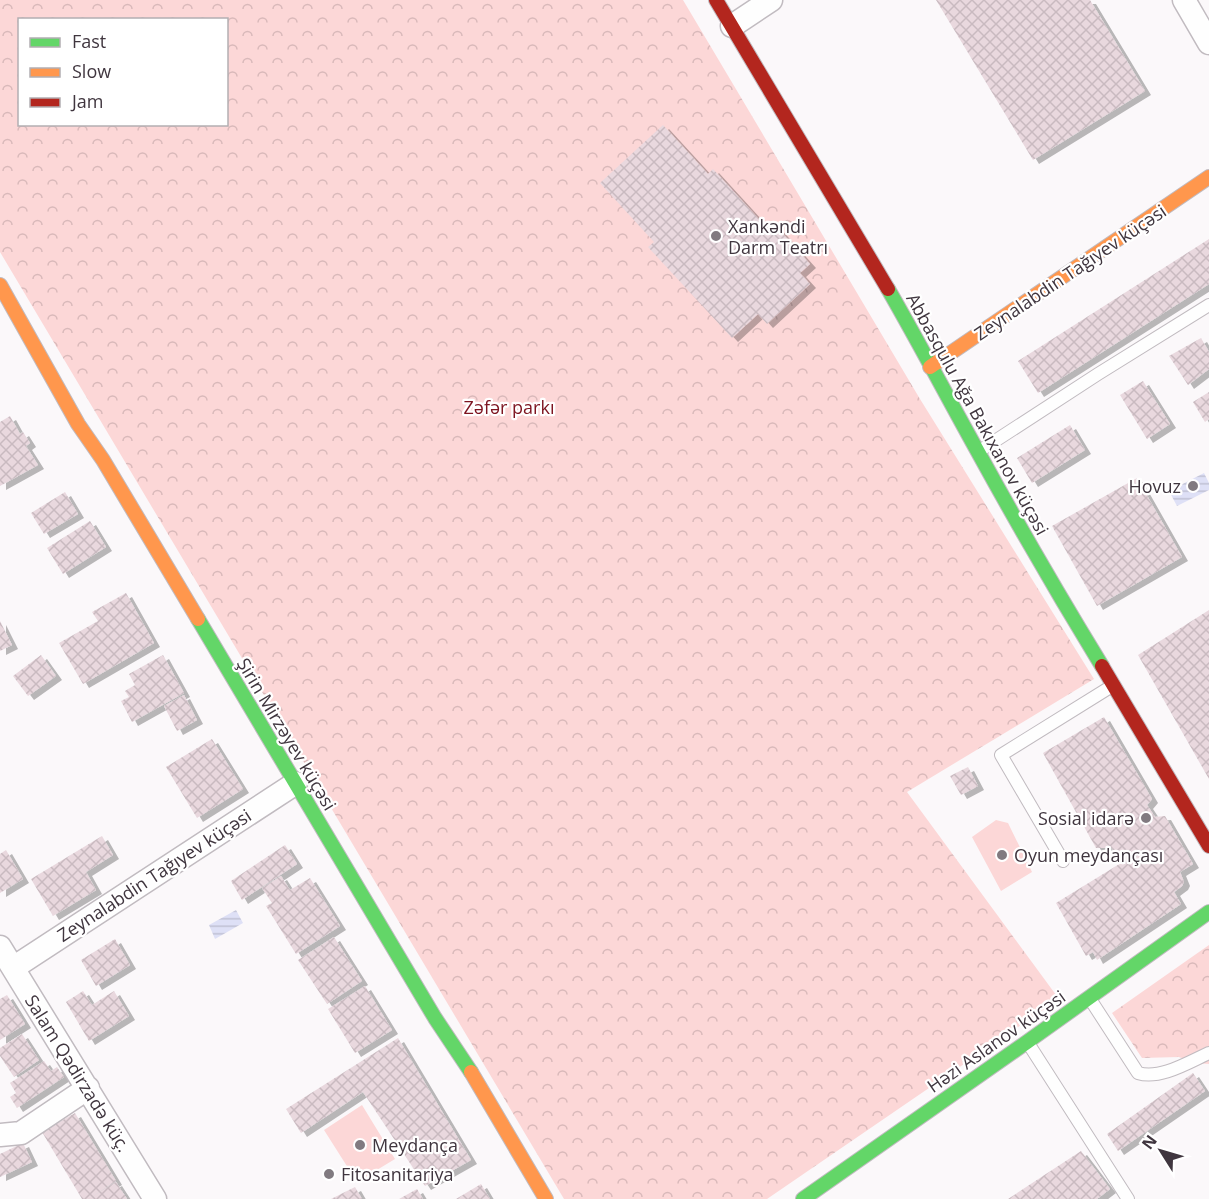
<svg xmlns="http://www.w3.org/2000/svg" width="1209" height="1199" viewBox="0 0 1209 1199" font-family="'Open Sans',sans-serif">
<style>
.park{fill:url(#park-crowns);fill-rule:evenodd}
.pitch{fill:#fcd7d7}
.water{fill:url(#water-rules)}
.building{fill:url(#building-cross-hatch);filter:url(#shadow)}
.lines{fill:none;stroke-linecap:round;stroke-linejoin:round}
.lane-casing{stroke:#c1bbc0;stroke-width:14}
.street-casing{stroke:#c1bbc0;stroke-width:25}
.fast-casing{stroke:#c1bbc0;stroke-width:16}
.slow-casing{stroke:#c1bbc0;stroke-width:16}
.jam-casing{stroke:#c1bbc0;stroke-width:16}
.lane{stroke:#fefefe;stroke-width:12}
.street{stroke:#fefefe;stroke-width:22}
.fast{stroke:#63d668;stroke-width:14}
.slow{stroke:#ff974d;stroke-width:14}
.jam{stroke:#b3261e;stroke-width:14}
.poi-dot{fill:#817a80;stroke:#fff;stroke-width:2}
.labels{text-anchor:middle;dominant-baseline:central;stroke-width:4.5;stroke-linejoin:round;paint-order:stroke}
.poi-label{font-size:18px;fill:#40363f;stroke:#fff;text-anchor:start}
.street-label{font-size:18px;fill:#40363f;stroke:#fff}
.park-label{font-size:18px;fill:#7d1420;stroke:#fff}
</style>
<defs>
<pattern id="park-crowns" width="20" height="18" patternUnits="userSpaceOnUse" patternTransform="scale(1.5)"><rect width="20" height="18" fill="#fcd7d7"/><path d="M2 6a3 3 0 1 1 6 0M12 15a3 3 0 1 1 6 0" fill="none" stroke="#d9b9ba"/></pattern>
<pattern id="water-rules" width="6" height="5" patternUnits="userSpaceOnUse" patternTransform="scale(1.5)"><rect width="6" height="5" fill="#dee0f6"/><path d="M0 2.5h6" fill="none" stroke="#c0c1d4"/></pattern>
<pattern id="building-cross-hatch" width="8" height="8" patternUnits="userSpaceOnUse" patternTransform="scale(1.5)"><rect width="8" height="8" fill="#e9d8de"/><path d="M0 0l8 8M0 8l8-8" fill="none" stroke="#c9bac0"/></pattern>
<filter id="shadow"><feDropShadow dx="6" dy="4" stdDeviation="0" flood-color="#0004"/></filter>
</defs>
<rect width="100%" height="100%" fill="#fbf8fa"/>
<!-- park -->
<path class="park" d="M 0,0 L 683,0 L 920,399 L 1094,679 L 907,792 L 1059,999 L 767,1199 L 564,1199 L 0,252 ZM 20,20 L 226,20 L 226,124 L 20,124 Z
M 1209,945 L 1209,1064 L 1196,1063 L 1179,1057 L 1142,1058 L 1112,1013 Z"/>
<!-- pitch -->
<path class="pitch" d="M 996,820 L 1008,823 L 1032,872 L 1001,891 L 972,837 Z
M 362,1105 L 395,1159 L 357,1182 L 324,1130 Z"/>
<!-- water -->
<path class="water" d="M 1204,473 L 1209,483 L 1209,490 L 1177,506 L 1169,491 Z
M 236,910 L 243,923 L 215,939 L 209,925 Z"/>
<!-- building -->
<path class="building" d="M 936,0 L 1090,0 L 1145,91 L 1033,160 Z
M 663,125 L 708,174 L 713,169 L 768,229 L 774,224 L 810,264 L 800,273 L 810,284 L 767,324 L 758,314 L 732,338 L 648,247 L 654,242 L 600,183 Z
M 1209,239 L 1209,284 L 1038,393 L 1018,361 Z
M 1201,338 L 1209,352 L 1209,369 L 1188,385 L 1169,356 Z
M 1143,381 L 1170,424 L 1147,439 L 1120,395 Z
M 1209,392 L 1209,419 L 1205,422 L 1193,402 Z
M 10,416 L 20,434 L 23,432 L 30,443 L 26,446 L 38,465 L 0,486 L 0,422 Z
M 1070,425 L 1085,450 L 1032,483 L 1017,458 Z
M 1137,478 L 1182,557 L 1097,606 L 1052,526 Z
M 65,492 L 78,514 L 44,534 L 31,513 Z
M 90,521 L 106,547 L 63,574 L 47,548 Z
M 126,593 L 154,643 L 83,684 L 59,643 L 98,621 L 92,612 Z
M 1209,610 L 1209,779 L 1138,655 Z
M 0,621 L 12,645 L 0,651 Z
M 41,655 L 56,676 L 28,696 L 13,676 Z
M 163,655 L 184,693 L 132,722 L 121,701 L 129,697 L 125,691 L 135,685 L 129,674 Z
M 184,695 L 197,720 L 177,731 L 164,706 Z
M 1104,717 L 1152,799 L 1147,805 L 1155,817 L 1165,816 L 1193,864 L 1180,872 L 1184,882 L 1182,886 L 1174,892 L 1181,904 L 1097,960 L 1093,952 L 1086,956 L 1056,903 L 1121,863 L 1112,848 L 1096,848 L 1043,753 Z
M 212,739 L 243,789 L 197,818 L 166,767 Z
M 968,767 L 978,786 L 961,795 L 950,776 Z
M 102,836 L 113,855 L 86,872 L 96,890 L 53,916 L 31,879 Z
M 285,845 L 297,864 L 242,900 L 231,881 Z
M 6,850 L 23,879 L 0,893 L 0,854 Z
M 281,876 L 290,890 L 310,878 L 340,926 L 296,954 L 266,906 L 272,903 L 262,888 Z
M 334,937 L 362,981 L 327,1004 L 298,960 Z
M 115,939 L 130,965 L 96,986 L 81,960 Z
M 365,986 L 392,1030 L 355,1053 L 328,1009 Z
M 83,991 L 92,1005 L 114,991 L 129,1016 L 89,1041 L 66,1002 Z
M 7,995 L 25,1024 L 0,1040 L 0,999 Z
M 22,1034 L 39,1060 L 14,1077 L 0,1056 L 0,1048 Z
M 398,1038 L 471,1160 L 425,1186 L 363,1092 L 301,1133 L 286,1109 Z
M 44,1061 L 51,1071 L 57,1067 L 64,1077 L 17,1108 L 10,1097 L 16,1093 L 10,1083 Z
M 1193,1073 L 1205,1091 L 1118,1151 L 1107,1134 Z
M 75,1113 L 116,1181 L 90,1198 L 116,1182 L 127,1199 L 82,1199 L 42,1132 Z
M 23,1143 L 32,1162 L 0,1177 L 0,1154 Z
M 1081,1151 L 1110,1189 L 1097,1199 L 1008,1199 Z
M 481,1184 L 490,1199 L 456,1199 Z
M 355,1187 L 362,1199 L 331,1199 Z
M 417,1189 L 423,1199 L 399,1199 Z"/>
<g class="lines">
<defs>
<path id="lane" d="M 978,452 L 1098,374 L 1209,305
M 1063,861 L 1001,755 L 1112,686
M 1090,999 L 1138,1073 C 1160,1080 1189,1062 1209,1053
M 1028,1043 L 1128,1199"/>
<path id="street" d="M 1184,0 L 1209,43
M 732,26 L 771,0
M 0,947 L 155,1199
M 13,968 L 296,783
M 0,1135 L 21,1133 L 88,1088"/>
<path id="fast" d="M 888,289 C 921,346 951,404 983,461 C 1021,530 1061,599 1102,666
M 198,619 L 435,1018 L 471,1072
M 803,1199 L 1027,1042 L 1209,912"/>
<path id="slow" d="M 0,285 L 78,424 L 103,460 L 198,619
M 930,367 L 1209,177
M 471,1072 L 546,1199"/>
<path id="jam" d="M 716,0 L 888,289
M 1102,666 L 1209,846"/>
</defs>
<!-- lane casing -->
<use href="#lane" class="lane-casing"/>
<!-- street casing -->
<use href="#street" class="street-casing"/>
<!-- fast casing -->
<use href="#fast" class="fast-casing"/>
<!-- slow casing -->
<use href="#slow" class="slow-casing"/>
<!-- jam casing -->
<use href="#jam" class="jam-casing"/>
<!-- lane -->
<use href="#lane" class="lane"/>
<!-- street -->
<use href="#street" class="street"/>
<!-- fast -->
<use href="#fast" class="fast"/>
<!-- slow -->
<use href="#slow" class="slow"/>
<!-- jam -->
<use href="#jam" class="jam"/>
</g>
<!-- markers -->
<g class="poi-dot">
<circle cx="716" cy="236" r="6"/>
<circle cx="1193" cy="486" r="6"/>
<circle cx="1146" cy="818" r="6"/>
<circle cx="1002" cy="855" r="6"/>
<circle cx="360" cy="1145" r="6"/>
<circle cx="329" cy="1174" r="6"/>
</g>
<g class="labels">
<!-- poi labels -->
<g class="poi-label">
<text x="728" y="226">Xankəndi<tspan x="728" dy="21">Darm Teatrı</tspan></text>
<text x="1181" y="486" text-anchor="end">Hovuz</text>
<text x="1134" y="818" text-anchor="end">Sosial idarə</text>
<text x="1014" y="855">Oyun meydançası</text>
<text x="372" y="1145">Meydança</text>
<text x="341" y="1174">Fitosanitariya</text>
</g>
<!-- street labels -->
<g class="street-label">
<text transform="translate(1070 272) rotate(-34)">Zeynalabdin Tağıyev küçəsi</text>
<text transform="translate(978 414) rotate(61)">Abbasqulu Ağa Bakıxanov küçəsi</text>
<text transform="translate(287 734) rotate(59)">Şirin Mirzəyev küçəsi</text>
<text transform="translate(154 875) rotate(-33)">Zeynalabdin Tağıyev küçəsi</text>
<text transform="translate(996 1041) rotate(-35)">Həzi Aslanov küçəsi</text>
<text transform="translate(78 1073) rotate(58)">Salam Qədirzadə küç.</text>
</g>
<!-- park labels -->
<g class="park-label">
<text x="509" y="407">Zəfər parkı</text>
</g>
</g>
<!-- legend -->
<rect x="18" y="18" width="210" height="108" fill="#ffffff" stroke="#b3afb2" stroke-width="1.5"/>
<rect x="30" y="38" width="30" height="9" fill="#63d668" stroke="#b3afb2" stroke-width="1.5"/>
<text x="72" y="48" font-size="18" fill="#40363f">Fast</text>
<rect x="30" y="68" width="30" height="9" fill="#ff974d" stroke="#b3afb2" stroke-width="1.5"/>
<text x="72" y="78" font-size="18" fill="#40363f">Slow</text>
<rect x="30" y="98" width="30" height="9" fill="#b3261e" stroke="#b3afb2" stroke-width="1.5"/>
<text x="72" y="108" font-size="18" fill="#40363f">Jam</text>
<!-- north arrow -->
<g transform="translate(1161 1151) rotate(307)" stroke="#ffffff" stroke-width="4.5" paint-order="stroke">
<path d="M0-4.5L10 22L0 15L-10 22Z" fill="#40363f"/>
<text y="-9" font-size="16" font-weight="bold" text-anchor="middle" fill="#40363f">N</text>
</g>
</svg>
